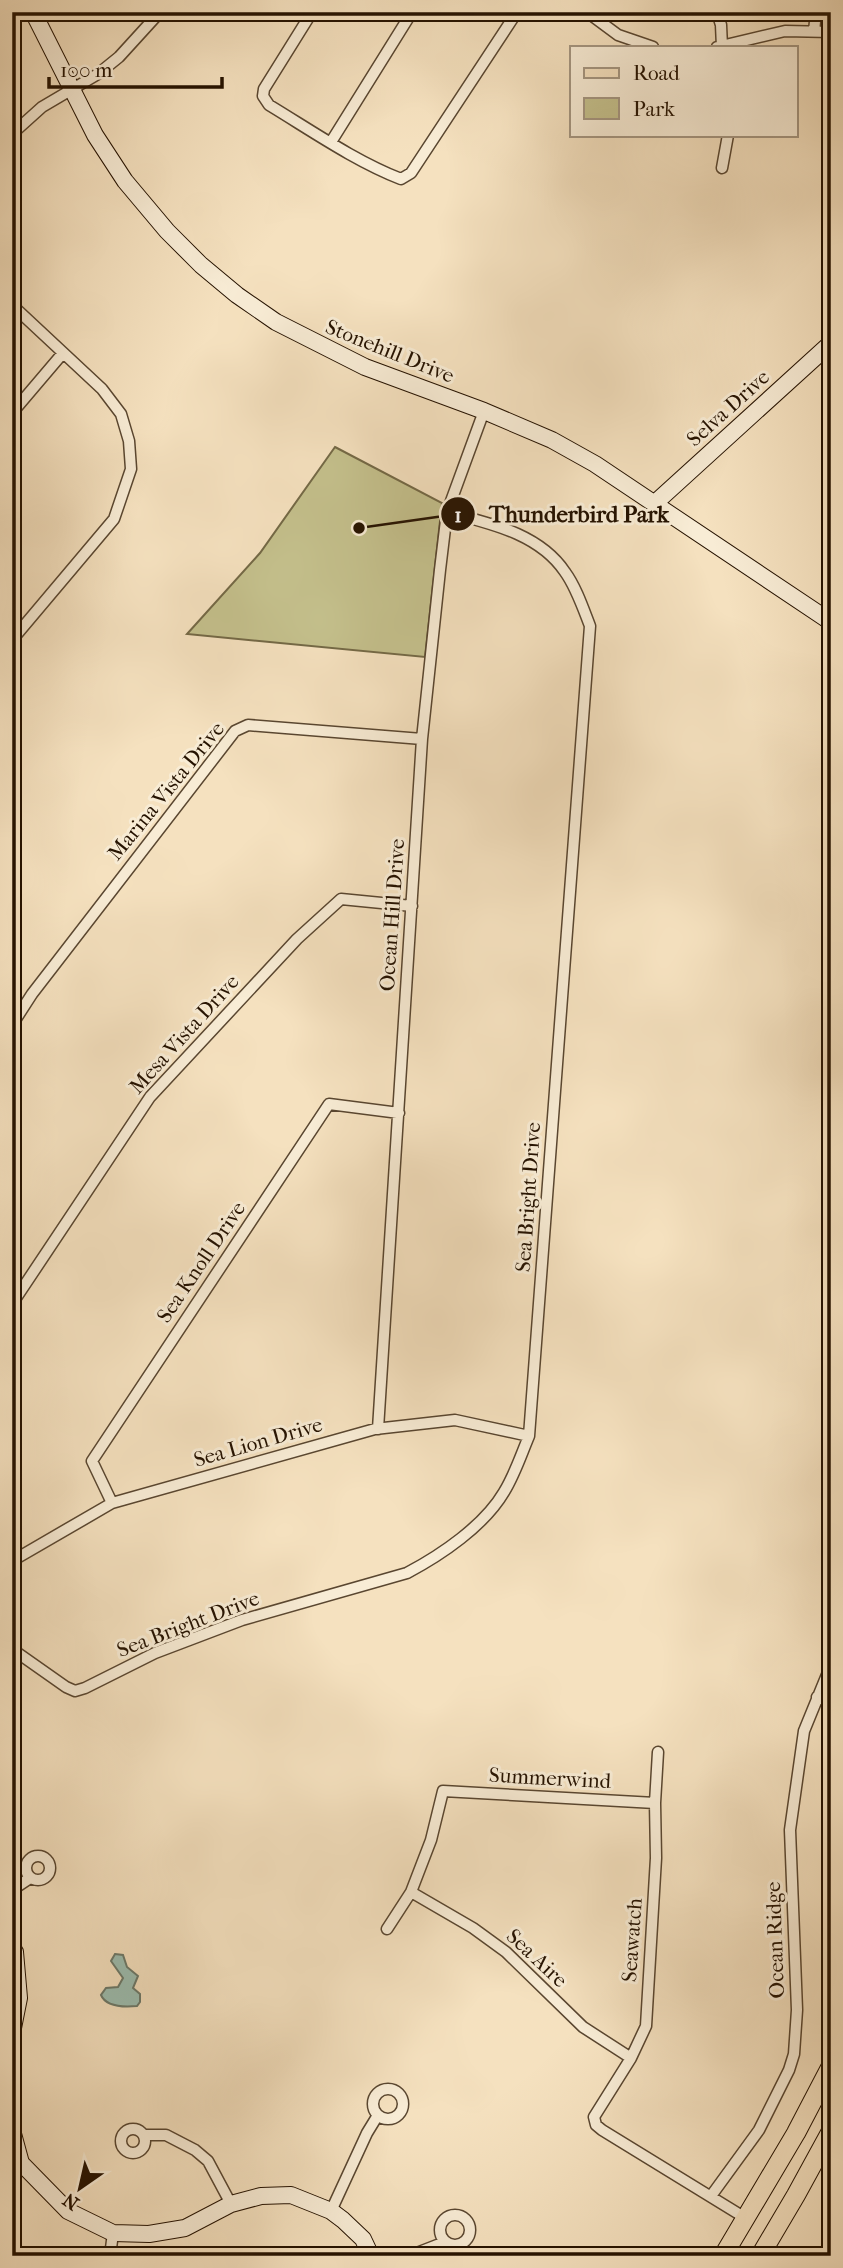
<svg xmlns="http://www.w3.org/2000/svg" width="843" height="2268" viewBox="0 0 843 2268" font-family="'IM FELL French Canon',serif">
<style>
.green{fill:#c4c08c;stroke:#746946;stroke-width:2}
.water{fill:#9cbeb1;stroke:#6c796a;stroke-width:2}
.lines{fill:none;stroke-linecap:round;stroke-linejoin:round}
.street-casing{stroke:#594630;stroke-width:13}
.secondary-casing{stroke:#251200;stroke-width:18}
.primary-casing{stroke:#251200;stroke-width:20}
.street{stroke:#f8ecd5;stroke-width:10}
.secondary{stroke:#f8ecd5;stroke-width:16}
.primary{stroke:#f5e1bf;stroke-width:18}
.labels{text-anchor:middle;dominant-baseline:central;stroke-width:6;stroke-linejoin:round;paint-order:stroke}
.street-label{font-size:21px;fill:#251200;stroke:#f8ecd5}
.leader{fill:none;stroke:#251200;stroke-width:2.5}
.callout-dot{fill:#251200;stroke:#f8ecd5;stroke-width:2.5}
.mark-label{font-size:21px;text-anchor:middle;font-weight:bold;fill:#fff}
.callout-label{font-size:23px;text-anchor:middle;font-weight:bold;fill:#251200;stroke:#f8ecd5;stroke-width:6;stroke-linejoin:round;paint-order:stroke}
</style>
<rect width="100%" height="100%" fill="#f5e1bf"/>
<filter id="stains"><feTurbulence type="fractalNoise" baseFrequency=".00286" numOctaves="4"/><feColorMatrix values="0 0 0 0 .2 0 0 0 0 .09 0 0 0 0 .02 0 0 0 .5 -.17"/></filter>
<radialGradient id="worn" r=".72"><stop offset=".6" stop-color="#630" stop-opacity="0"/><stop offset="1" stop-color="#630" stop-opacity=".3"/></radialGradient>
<!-- green -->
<path class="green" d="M 335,447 L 442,503 L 425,657 L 187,634 L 260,553 Z"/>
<!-- water -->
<path class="water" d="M 115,1954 L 123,1955 L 127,1967 L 138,1976 L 133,1988 L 140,1994 L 140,2002 L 137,2006 C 126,2007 106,2007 101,1995 L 106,1988 L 118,1987 L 123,1978 L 111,1961 Z"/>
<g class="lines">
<defs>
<path id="street" d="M 312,12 L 264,89 L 263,96 L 269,105 C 312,131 355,161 401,179 L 411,173 L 517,12
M 587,12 L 618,35 L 653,47
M 717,12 L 721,25 L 722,47
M 814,31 L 816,12
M 717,47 L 785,31 L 831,32
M 12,134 L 42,107 L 98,74 L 119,57 L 160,12
M 331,142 L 412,12
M 722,168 L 728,135
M 12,305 L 102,389 L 121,414 L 129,441 L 131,469 L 114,519 L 12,640
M 12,413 L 63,353
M 12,1025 L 32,994 L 235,731 L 248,725 L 422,739
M 12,1304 L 150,1097 L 297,939 L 341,899 L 412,906
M 378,1429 L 422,739 L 440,570 L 447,512 L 484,411
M 112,1503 L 92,1461 L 329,1104 L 399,1113
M 12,1561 L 112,1503 L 375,1429 L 455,1420 L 529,1436
M 12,1649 L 66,1687 L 75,1691 L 85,1688 L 155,1653 L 242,1620 L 407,1573 C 441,1555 484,1526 504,1492 C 515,1474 521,1455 529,1436 L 590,626 C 583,608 576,587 565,572 C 539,533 488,523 447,512
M 817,1697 L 831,1703
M 658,1752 L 655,1803 L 656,1858 L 646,2026 L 631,2058 L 594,2117 L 596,2125 L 602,2130 L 747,2219
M26 1868a12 12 0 1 1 24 0a12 12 0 1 1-24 0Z
M 12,1890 L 30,1878
M 411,1892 L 473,1928 L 506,1952 L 583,2027 L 631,2058
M 387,1929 L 411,1892 L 431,1840 L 443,1791 L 655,1803
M373 2104a15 15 0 1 1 30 0a15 15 0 1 1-30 0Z
M121 2141a12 12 0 1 1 24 0a12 12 0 1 1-24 0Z
M 144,2135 L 166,2135 L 195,2150 L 208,2161 L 231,2204
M 711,2196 L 759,2130 L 789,2070 L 794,2054 L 797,2010 L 790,1830 L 804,1731 L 831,1665
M 331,2211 L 367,2133 L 378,2115
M440 2230a15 15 0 1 1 30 0a15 15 0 1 1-30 0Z
M 110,2256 L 113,2233
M 409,2256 L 445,2242"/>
<path id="secondary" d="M 33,12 L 95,135 L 125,181 L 167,231 L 201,265 L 237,295 L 276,322 L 365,367 L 484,411 L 552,440 L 595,464 L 831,622
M 654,504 L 831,343
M 12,1948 L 15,1952 L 19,1998 L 12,2033
M 12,2130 L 21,2163 L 68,2211 L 113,2233 L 149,2234 L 185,2228 L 231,2204 L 261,2196 L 291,2195 L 331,2211 L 343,2220 L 363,2239 L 371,2256"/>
<path id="primary" d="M 723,2256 L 796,2133 L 831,2066
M 760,2256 L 796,2195 L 831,2131"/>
</defs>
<!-- street casing -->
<use href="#street" class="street-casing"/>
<!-- secondary casing -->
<use href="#secondary" class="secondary-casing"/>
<!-- primary casing -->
<use href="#primary" class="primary-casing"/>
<!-- street -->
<use href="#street" class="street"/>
<!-- secondary -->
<use href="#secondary" class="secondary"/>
<!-- primary -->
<use href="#primary" class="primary"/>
</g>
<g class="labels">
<!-- street labels -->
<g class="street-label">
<text transform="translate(390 351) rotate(22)">Stonehill Drive</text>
<text transform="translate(728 408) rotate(-42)">Selva Drive</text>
<text transform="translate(166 791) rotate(-51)">Marina Vista Drive</text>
<text transform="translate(392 915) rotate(-86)">Ocean Hill Drive</text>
<text transform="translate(184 1034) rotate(-48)">Mesa Vista Drive</text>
<text transform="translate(528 1197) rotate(-86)">Sea Bright Drive</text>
<text transform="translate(201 1262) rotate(-56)">Sea Knoll Drive</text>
<text transform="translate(258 1442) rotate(-16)">Sea Lion Drive</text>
<text transform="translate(188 1624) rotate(-21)">Sea Bright Drive</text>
<text transform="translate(550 1778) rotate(3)">Summerwind</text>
<text transform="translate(632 1940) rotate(-86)">Seawatch</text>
<text transform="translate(775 1940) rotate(-92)">Ocean Ridge</text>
<text transform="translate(537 1958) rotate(43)">Sea Aire</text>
</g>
</g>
<!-- callouts -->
<path class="leader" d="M359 528L458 514"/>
<g class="callout-dot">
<circle cx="359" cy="528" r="7"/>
<circle cx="458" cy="514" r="18"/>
</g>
<g class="mark-label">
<text x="458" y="522">1</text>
</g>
<g class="callout-label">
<text x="579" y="522">Thunderbird Park</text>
</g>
<!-- margin -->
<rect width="843" height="2268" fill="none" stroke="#f5e1bf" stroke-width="42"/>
<rect x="14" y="14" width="815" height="2240" fill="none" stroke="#251200" stroke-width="3.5"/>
<rect x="21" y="21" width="801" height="2226" fill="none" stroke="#251200" stroke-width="2"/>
<!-- legend -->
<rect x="570" y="46" width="228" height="91" fill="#f8ecd5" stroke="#a49580" stroke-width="2"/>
<rect x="584" y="68" width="35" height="10" fill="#f5e1bf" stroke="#a49580" stroke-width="2"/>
<text x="633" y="80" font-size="21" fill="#251200">Road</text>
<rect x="584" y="98" width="35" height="21" fill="#c4c08c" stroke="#a49580" stroke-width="2"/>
<text x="633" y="116" font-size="21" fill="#251200">Park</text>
<!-- north arrow -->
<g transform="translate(80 2188) rotate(214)" stroke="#f8ecd5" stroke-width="5" paint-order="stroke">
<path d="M0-5L12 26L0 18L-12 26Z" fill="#251200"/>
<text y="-10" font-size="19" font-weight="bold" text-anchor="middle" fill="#251200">N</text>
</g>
<!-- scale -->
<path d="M49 77v10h173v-10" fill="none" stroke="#251200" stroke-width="3.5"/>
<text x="60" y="77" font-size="21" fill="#251200" stroke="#f8ecd5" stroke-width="5" paint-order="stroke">100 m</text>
<rect width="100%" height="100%" filter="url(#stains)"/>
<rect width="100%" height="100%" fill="url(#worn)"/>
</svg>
